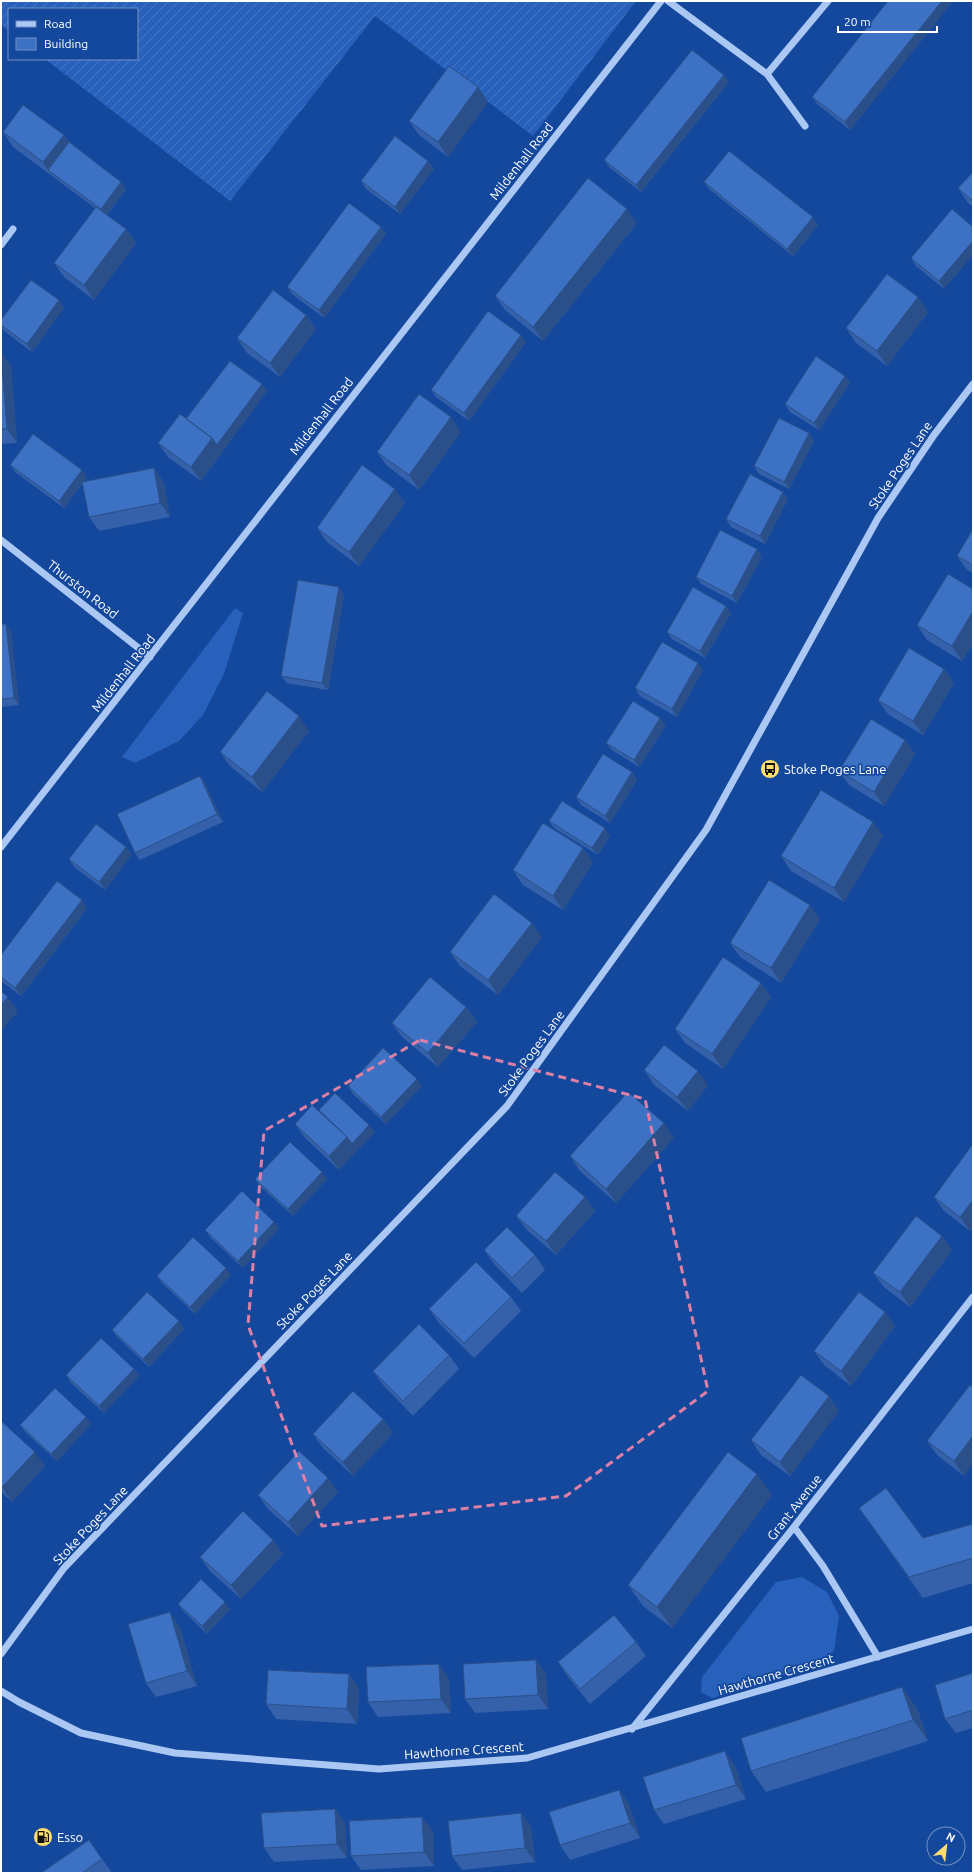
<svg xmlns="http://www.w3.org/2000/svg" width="974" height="1874" viewBox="0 0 974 1874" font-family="Ubuntu,sans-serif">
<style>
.grass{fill:#2761bb}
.garden{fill:url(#garden-furrows)}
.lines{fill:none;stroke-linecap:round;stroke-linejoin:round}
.minor{stroke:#abc8f4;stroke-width:7}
.wall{fill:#3461a9}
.shaded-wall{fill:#2b4f89}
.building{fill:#3d71c4;stroke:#2b4f89}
.marked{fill:none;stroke:#dd80a5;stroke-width:3;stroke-dasharray:8 5;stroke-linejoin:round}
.labels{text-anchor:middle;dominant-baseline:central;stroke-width:3.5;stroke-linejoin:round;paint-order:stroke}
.street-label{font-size:13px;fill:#fff;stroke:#14489d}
.poi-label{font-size:13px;fill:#fff;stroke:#14489d;text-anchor:start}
</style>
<defs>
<pattern id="garden-furrows" width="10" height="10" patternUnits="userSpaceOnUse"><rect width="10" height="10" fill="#2761bb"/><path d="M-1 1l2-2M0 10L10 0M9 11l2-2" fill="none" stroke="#4779c5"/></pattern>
</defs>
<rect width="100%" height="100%" fill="#14489d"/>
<!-- grass -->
<path class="grass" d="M 235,608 L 243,613 L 224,674 L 203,715 L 179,741 L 135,763 L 122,757 Z
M 802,1577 L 827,1592 L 839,1616 L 834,1651 L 811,1666 L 712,1698 L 701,1692 L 702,1677 L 776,1582 Z"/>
<!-- garden -->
<path class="garden" d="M 1,1 L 636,1 L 533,136 L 375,16 L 230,201 L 45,59 L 137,59 L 137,9 L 9,9 L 9,31 L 1,25 Z"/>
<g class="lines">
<!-- minor -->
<path class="minor" d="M 668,1 L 767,74
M 805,126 L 767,74 L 828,1
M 1,245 L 13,229
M 1,540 L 150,657
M 1,847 L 661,1
M 794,1527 L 823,1566 L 878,1657
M 1,1654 L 64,1568 L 507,1106 L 706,830 L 878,518 L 934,435 L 973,384
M 1,1691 L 19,1702 L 81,1733 L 175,1753 L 379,1769 L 527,1758 L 973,1629
M 632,1729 L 794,1527 L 973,1297"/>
</g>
<!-- wall -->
<path class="wall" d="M 888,1 L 953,1 L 850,130 L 817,104 L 812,97 Z
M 729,82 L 641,192 L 609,167 L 604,160 Z
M 488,102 L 448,157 L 419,135 L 409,121 Z
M 3,132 L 64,135 L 69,142 L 126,189 L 107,215 L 126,229 L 136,243 L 94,300 L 64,277 L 54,263 L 95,208 L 13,147 Z
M 428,161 L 434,169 L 400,214 L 366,189 L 361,181 Z
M 973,172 L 973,207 L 968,203 L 958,188 Z
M 704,182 L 818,225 L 793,256 L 709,189 Z
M 952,209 L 944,289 L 916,266 L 911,258 Z
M 637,223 L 543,341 L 505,310 L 495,296 Z
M 381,227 L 386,234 L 324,318 L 292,294 L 287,287 Z
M 59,300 L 64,308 L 32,352 L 4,331 L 1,327 L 1,320 Z
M 928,312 L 887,366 L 856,343 L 846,328 Z
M 306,315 L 316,329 L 280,377 L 247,353 L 237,338 Z
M 526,342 L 469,421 L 436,397 L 431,390 Z
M 1,352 L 11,366 L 17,443 L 1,444 Z
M 845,376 L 850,383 L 819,430 L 790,412 L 785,404 Z
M 267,391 L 201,481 L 168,457 L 158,443 L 186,419 Z
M 461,432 L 419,490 L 387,466 L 377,452 Z
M 809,433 L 814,441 L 789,489 L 759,474 L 754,466 Z
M 10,465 L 87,477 L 83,482 L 154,468 L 164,483 L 170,517 L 99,531 L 89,517 L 83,483 L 64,508 L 15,472 Z
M 788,499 L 765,544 L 731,527 L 726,519 Z
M 405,503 L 359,566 L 327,542 L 317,528 Z
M 973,529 L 973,573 L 967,570 L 957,556 Z
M 757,549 L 762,557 L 737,603 L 701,584 L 696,577 Z
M 973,589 L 973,643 L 962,661 L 927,640 L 917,625 Z
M 344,595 L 328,690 L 287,683 L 281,676 Z
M 726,606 L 731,613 L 705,658 L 672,639 L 667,632 Z
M 1,624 L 11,631 L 19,705 L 1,707 Z
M 944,669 L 954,683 L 923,735 L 888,714 L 878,700 Z
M 703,670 L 677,717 L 640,696 L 635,688 Z
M 666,725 L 639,767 L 612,750 L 606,743 Z
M 309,731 L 262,792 L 230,766 L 220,752 Z
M 905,740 L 915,754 L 884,806 L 849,785 L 839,771 Z
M 632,772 L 637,780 L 610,823 L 581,805 L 576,797 Z
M 200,776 L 205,783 L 223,822 L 140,860 L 135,853 Z
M 549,821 L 610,836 L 598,855 L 554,828 Z
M 883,836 L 844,902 L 791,871 L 781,856 Z
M 583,848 L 593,862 L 563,910 L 523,885 L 513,870 Z
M 132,854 L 105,890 L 74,867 L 69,859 Z
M 87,908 L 21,996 L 1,981 L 1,955 Z
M 820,919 L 781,983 L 740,957 L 730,943 Z
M 542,937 L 498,995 L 460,966 L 450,952 Z
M 761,983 L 771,997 L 723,1069 L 685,1043 L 675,1029 Z
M 466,1007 L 477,1022 L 438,1067 L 402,1037 L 392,1023 Z
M 644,1070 L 708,1085 L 688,1111 L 654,1085 Z
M 348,1086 L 422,1086 L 386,1124 L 353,1094 Z
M 295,1124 L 375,1132 L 339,1170 L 305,1138 Z
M 674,1138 L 616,1203 L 580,1171 L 570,1156 Z
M 973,1144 L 973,1228 L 970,1231 L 944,1211 L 934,1197 Z
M 322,1172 L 327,1179 L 293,1216 L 260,1186 L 255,1179 Z
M 585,1197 L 595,1211 L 556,1255 L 527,1230 L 516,1216 Z
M 274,1222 L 279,1229 L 243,1268 L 211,1238 L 205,1230 Z
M 484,1250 L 535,1255 L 545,1270 L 522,1293 L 494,1264 Z
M 952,1250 L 910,1307 L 884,1287 L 873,1273 Z
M 231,1275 L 195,1314 L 162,1283 L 157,1276 Z
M 511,1297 L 521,1311 L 474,1358 L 439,1323 L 429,1309 Z
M 885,1312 L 895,1326 L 851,1386 L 824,1365 L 814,1351 Z
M 184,1329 L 149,1367 L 117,1337 L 112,1330 Z
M 449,1355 L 459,1369 L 413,1416 L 383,1385 L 373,1371 Z
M 134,1369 L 139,1376 L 104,1413 L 71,1383 L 66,1375 Z
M 970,1385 L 964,1476 L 937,1455 L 927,1441 Z
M 829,1396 L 839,1411 L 790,1476 L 761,1455 L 751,1440 Z
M 383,1419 L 393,1433 L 353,1476 L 323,1448 L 313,1434 Z
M 1,1421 L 45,1466 L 12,1502 L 1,1492 Z
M 91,1424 L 57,1461 L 25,1432 L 20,1425 Z
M 328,1478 L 338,1492 L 298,1536 L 268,1509 L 258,1495 Z
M 772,1495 L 672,1628 L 643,1606 L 628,1585 Z
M 973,1524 L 973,1583 L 923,1598 L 873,1528 L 923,1538 Z
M 273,1540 L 283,1554 L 241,1599 L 210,1571 L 200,1557 Z
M 178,1604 L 230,1609 L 207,1634 L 183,1611 Z
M 180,1627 L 197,1686 L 156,1697 L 146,1683 Z
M 636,1642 L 646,1656 L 590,1704 L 568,1677 L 558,1662 Z
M 973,1673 L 973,1728 L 956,1733 L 945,1719 Z
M 546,1674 L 548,1709 L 475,1713 L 465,1699 Z
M 449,1678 L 451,1713 L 378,1717 L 368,1702 Z
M 359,1688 L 357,1724 L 276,1719 L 266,1704 Z
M 917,1708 L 928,1741 L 766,1792 L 751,1771 Z
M 735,1766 L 746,1799 L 664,1824 L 654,1810 Z
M 619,1790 L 629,1804 L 640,1838 L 570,1860 L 560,1845 Z
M 335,1809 L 345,1823 L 347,1858 L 274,1862 L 264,1848 Z
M 521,1813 L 531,1827 L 535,1862 L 462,1870 L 452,1856 Z
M 433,1831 L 434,1866 L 361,1870 L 351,1856 Z
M 89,1840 L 112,1873 L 41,1873 Z"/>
<!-- shaded-wall -->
<path class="shaded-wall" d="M 942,1 L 953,1 L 850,130 L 845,122 Z
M 724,75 L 729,82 L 641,192 L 636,185 Z
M 478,87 L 488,102 L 448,157 L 438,142 Z
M 64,135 L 74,150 L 48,170 L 43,162 Z
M 428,161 L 434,169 L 400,214 L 395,207 Z
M 121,182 L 126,189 L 106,216 L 101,209 Z
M 627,209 L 637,223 L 543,341 L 533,327 Z
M 813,217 L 818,225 L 793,256 L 787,249 Z
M 381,227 L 386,234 L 324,318 L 319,310 Z
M 126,229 L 136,243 L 94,300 L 84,285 Z
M 973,241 L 973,255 L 944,289 L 939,281 Z
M 918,297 L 928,312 L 887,366 L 877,351 Z
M 59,300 L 64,308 L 32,352 L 27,344 Z
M 306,315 L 316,329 L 280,377 L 270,363 Z
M 521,335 L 526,342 L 469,421 L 464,413 Z
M 1,352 L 11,366 L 17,443 L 7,429 Z
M 845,376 L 850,383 L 819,430 L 814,423 Z
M 262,384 L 267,391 L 201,481 L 191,467 L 212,438 Z
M 451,417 L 461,432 L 419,490 L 409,475 Z
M 809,433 L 814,441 L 789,489 L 784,482 Z
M 154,468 L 164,483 L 170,517 L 160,503 Z
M 82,470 L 87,477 L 64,508 L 59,501 Z
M 395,489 L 405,503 L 359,566 L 349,552 Z
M 783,492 L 788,499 L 765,544 L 760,536 Z
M 757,549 L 762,557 L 737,603 L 732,596 Z
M 339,587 L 344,595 L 328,690 L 322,683 Z
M 726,606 L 731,613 L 705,658 L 700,651 Z
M 973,611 L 973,643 L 962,661 L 952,646 Z
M 6,624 L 11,631 L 19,705 L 14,698 Z
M 698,663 L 703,670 L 677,717 L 672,709 Z
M 944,669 L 954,683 L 923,735 L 913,721 Z
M 299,716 L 309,731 L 262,792 L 252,777 Z
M 660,718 L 666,725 L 639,767 L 634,760 Z
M 905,740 L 915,754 L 884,806 L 874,792 Z
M 632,772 L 637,780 L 610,823 L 605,816 Z
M 200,776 L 205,783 L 223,822 L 217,814 Z
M 873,822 L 883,836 L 844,902 L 834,888 Z
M 605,828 L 610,836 L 598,855 L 592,848 Z
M 126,847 L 132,854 L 105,890 L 99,882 Z
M 583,848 L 593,862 L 563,910 L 553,896 Z
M 82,900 L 87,908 L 21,996 L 15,988 Z
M 810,905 L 820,919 L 781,983 L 771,968 Z
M 532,923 L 542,937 L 498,995 L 488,980 Z
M 761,983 L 771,997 L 723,1069 L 712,1054 Z
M 8,997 L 18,1011 L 1,1032 L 1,1005 Z
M 466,1007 L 477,1022 L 438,1067 L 428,1053 Z
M 698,1071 L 708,1085 L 688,1111 L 677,1097 Z
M 417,1079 L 422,1086 L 386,1124 L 381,1117 Z
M 664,1123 L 674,1138 L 616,1203 L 606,1189 Z
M 369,1125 L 375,1132 L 339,1170 L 329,1156 L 347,1137 Z
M 322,1172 L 327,1179 L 293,1216 L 288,1209 Z
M 585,1197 L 595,1211 L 556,1255 L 546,1241 Z
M 973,1200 L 973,1228 L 970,1231 L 960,1217 Z
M 274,1222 L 279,1229 L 243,1268 L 238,1261 Z
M 942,1236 L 952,1250 L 910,1307 L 900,1292 Z
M 226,1268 L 231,1275 L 195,1314 L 190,1307 Z
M 885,1312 L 895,1326 L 851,1386 L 841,1371 Z
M 179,1321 L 184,1329 L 149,1367 L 143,1359 Z
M 134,1369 L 139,1376 L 104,1413 L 99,1406 Z
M 829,1396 L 839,1411 L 790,1476 L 780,1462 Z
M 86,1417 L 91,1424 L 57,1461 L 51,1454 Z
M 383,1419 L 393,1433 L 353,1476 L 343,1462 Z
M 973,1436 L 973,1464 L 964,1476 L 954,1461 Z
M 35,1452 L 45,1466 L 12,1502 L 2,1487 Z
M 757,1474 L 772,1495 L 672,1628 L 657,1607 Z
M 328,1478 L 338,1492 L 298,1536 L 288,1522 Z
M 273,1540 L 283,1554 L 241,1599 L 231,1585 Z
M 225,1602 L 230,1609 L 207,1634 L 202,1626 Z
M 170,1612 L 180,1627 L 197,1686 L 187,1671 Z
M 536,1660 L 546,1674 L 548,1709 L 538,1695 Z
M 439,1664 L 449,1678 L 451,1713 L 441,1699 Z
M 349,1674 L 359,1688 L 357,1724 L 347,1709 Z
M 902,1687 L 917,1708 L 928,1741 L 913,1720 Z
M 725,1751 L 735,1766 L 746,1799 L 736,1785 Z
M 619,1790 L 629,1804 L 640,1838 L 630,1823 Z
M 335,1809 L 345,1823 L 347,1858 L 337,1844 Z
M 521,1813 L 531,1827 L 535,1862 L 525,1848 Z
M 422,1817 L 433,1831 L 434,1866 L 424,1852 Z"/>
<!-- building -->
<path class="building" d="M 888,1 L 942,1 L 845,122 L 812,97 Z
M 692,50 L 724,75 L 636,185 L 604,160 Z
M 449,66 L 478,87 L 438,142 L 409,121 Z
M 23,105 L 64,135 L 43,162 L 3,132 Z
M 395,136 L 428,161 L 395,207 L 361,181 Z
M 69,142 L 121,182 L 101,209 L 48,170 Z
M 729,151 L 813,217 L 787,249 L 704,182 Z
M 973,172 L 973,201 L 958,188 Z
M 588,178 L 627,209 L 533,327 L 495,296 Z
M 349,203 L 381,227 L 319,310 L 287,287 Z
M 96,207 L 126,229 L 84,285 L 54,263 Z
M 952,209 L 973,227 L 973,241 L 939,281 L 911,258 Z
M 887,274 L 918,297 L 877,351 L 846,328 Z
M 31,280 L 59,300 L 27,344 L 1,325 L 1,320 Z
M 273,290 L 306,315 L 270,363 L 237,338 Z
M 488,311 L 521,335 L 464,413 L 431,390 Z
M 1,355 L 7,429 L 1,429 Z
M 816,356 L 845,376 L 814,423 L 785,404 Z
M 230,361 L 262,384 L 217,445 L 212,438 L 186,419 Z
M 419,394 L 451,417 L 409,475 L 377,452 Z
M 180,414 L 212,438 L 191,467 L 158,443 Z
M 779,418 L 809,433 L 784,482 L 754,466 Z
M 33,434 L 82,470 L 59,501 L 10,465 Z
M 362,465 L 395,489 L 349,552 L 317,528 Z
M 154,468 L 160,503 L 89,517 L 82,482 Z
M 750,474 L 783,492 L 760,536 L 726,519 Z
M 973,529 L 973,565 L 957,556 Z
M 720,530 L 757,549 L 732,596 L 696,577 Z
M 948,574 L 973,589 L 973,611 L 952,646 L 917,625 Z
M 298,580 L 339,587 L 322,683 L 281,676 Z
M 693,587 L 726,606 L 700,651 L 667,632 Z
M 1,624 L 6,624 L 14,698 L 1,699 Z
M 662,642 L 698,663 L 672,709 L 635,688 Z
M 909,648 L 944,669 L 913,721 L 878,700 Z
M 267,691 L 299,716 L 252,777 L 220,752 Z
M 633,701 L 660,718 L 634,760 L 606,743 Z
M 871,719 L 905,740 L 874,792 L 839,771 Z
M 603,754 L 632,772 L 605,816 L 576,797 Z
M 200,776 L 217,814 L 135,853 L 117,814 Z
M 821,790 L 873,822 L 834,888 L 781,856 Z
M 562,801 L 605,828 L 592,848 L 549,821 Z
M 543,823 L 583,848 L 553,896 L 513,870 Z
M 96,824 L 126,847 L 99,882 L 69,859 Z
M 769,880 L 810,905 L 771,968 L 730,943 Z
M 57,881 L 82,900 L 15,988 L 1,977 L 1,955 Z
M 494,894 L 532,923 L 488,980 L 450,952 Z
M 723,957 L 761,983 L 712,1054 L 675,1029 Z
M 430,977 L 466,1007 L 428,1053 L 392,1023 Z
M 1,991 L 8,997 L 1,1005 Z
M 664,1045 L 698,1071 L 677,1097 L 644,1070 Z
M 383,1048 L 417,1079 L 381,1117 L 348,1086 Z
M 628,1092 L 664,1123 L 606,1189 L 570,1156 Z
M 335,1093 L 369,1125 L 352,1144 L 347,1137 L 319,1110 Z
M 312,1105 L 347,1137 L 329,1156 L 295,1124 Z
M 290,1142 L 322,1172 L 288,1209 L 255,1179 Z
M 973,1144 L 973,1200 L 960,1217 L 934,1197 Z
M 555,1172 L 585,1197 L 546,1241 L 516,1216 Z
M 242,1191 L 274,1222 L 238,1261 L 205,1230 Z
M 916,1216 L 942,1236 L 900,1292 L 873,1273 Z
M 507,1227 L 535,1255 L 512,1278 L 484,1250 Z
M 193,1237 L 226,1268 L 190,1307 L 157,1276 Z
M 476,1262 L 511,1297 L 464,1343 L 429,1309 Z
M 147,1292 L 179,1321 L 143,1359 L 112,1330 Z
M 859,1292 L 885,1312 L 841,1371 L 814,1351 Z
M 419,1324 L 449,1355 L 403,1401 L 373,1371 Z
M 101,1338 L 134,1369 L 99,1406 L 66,1375 Z
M 801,1375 L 829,1396 L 780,1462 L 751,1440 Z
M 970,1385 L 973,1387 L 973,1436 L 954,1461 L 927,1441 Z
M 55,1388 L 86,1417 L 51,1454 L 20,1425 Z
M 353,1391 L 383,1419 L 343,1462 L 313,1434 Z
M 1,1421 L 35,1452 L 2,1487 L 1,1487 Z
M 299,1451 L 328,1478 L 288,1522 L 258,1495 Z
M 728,1452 L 757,1474 L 657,1607 L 628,1585 Z
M 886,1488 L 923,1538 L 973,1524 L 973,1558 L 909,1577 L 859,1508 Z
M 243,1511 L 273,1540 L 231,1585 L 200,1557 Z
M 201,1579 L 225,1602 L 202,1626 L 178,1604 Z
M 170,1612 L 187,1671 L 146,1683 L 128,1624 Z
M 614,1615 L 636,1642 L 580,1689 L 558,1662 Z
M 536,1660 L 538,1695 L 465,1699 L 463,1664 Z
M 439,1664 L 441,1699 L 368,1702 L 366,1667 Z
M 268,1670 L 349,1674 L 347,1709 L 266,1704 Z
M 973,1673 L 973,1710 L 945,1719 L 935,1685 Z
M 902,1687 L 913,1720 L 751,1771 L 741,1738 Z
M 725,1751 L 736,1785 L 654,1810 L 643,1777 Z
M 619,1790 L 630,1823 L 560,1845 L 549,1812 Z
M 335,1809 L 337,1844 L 264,1848 L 261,1813 Z
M 521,1813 L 525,1848 L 452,1856 L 448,1821 Z
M 422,1817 L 424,1852 L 351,1856 L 349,1821 Z
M 89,1840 L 102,1859 L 82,1873 L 41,1873 Z"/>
<!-- marked area -->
<path class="marked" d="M 420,1040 L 645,1099 L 708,1391 L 566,1496 L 322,1526 L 248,1325 L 264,1131 Z"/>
<!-- icons -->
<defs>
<symbol id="bus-disc" viewBox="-11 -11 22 22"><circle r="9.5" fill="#ffde6e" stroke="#14489d"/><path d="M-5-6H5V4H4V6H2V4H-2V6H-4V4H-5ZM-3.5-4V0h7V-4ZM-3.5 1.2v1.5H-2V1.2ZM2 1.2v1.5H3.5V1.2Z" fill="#111"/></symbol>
<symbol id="fuel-disc" viewBox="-11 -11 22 22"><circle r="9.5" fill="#ffde6e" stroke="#14489d"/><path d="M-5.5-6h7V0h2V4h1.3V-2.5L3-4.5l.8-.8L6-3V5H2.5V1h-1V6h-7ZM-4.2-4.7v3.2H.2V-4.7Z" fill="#111"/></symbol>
</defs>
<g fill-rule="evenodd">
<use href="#bus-disc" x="759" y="758" width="22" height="22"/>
<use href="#fuel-disc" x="32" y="1826" width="22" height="22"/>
</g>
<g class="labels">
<!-- street labels -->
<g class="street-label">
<text transform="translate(521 161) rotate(-52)">Mildenhall Road</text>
<text transform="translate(321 416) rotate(-52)">Mildenhall Road</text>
<text transform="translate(900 465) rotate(-56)">Stoke Poges Lane</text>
<text transform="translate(83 589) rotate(38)">Thurston Road</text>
<text transform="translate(123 673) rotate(-52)">Mildenhall Road</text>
<text transform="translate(531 1053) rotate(-54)">Stoke Poges Lane</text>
<text transform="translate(314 1290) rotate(-46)">Stoke Poges Lane</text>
<text transform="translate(794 1507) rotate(-52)">Grant Avenue</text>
<text transform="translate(90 1525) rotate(-47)">Stoke Poges Lane</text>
<text transform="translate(776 1674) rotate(-16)">Hawthorne Crescent</text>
<text transform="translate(464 1750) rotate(-4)">Hawthorne Crescent</text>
</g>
<!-- poi labels -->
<g class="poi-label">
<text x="784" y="769">Stoke Poges Lane</text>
<text x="57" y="1837">Esso</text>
</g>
</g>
<!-- border -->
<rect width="974" height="1874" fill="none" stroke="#ffffff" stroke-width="4"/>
<!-- legend -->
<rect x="8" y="8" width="130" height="52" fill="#14489d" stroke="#7291c4"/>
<rect x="16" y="21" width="20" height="6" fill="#abc8f4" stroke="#7291c4"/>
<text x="44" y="28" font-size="12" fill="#ffffff">Road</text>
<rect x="16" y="38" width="20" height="12" fill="#3d71c4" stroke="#7291c4"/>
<text x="44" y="48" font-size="12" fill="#ffffff">Building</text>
<!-- north arrow -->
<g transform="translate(946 1846) rotate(28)"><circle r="19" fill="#14489d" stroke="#7291c4"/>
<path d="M0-3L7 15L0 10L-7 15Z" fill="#ffde6e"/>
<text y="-6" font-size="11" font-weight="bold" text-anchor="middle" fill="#ffffff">N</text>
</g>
<!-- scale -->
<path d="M838 26v6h99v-6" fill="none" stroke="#ffffff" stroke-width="2"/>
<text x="844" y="26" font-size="12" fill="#ffffff" stroke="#14489d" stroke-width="3" paint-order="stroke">20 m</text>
</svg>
